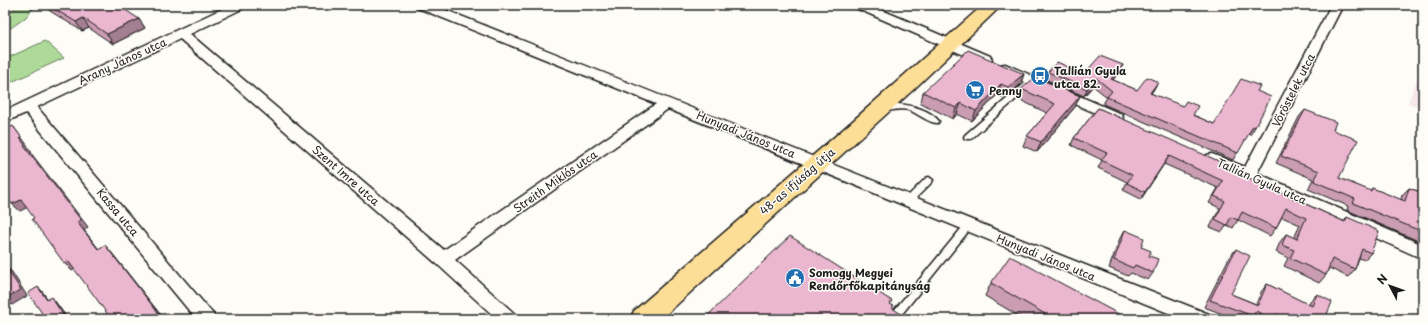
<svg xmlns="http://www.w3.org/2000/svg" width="1428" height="324" viewBox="0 0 1428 324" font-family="'Playpen Sans',sans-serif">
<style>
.built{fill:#f8e7eb}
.green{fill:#aeda99;stroke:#657b5a}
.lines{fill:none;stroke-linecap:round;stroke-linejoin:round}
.service-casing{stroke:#1c1c1c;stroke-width:3}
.minor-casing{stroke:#1c1c1c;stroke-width:3}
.primary-casing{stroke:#1c1c1c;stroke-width:3}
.service{fill:#fdfcf7;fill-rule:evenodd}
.minor{fill:#fdfcf7;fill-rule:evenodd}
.primary{fill:#fcde96;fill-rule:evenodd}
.wall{fill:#ca9db3;stroke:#1c1c1c}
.shaded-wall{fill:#a47f92;stroke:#1c1c1c}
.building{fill:#ebb6d0;stroke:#1c1c1c}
.labels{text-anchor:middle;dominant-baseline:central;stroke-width:3;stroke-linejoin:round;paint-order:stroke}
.street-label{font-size:11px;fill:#1c1c1c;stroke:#fdfcf7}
.poi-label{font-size:11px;font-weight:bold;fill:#1c1c1c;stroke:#fdfcf7;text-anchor:start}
</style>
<rect width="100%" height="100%" fill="#fdfcf7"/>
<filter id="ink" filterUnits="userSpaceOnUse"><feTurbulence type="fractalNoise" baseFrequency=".025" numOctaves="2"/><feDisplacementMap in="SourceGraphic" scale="8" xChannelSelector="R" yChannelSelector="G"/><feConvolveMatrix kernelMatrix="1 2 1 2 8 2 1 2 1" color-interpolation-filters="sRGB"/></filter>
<g filter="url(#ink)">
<!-- built -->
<path class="built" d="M 1423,64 L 1423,108 L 1408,103 Z"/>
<!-- green -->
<path class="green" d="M 17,5 L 36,5 L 25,18 L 5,32 L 5,19 Z
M 45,41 L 64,58 L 5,85 L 5,59 Z"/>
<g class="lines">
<defs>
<path id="service" d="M 1025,83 L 1028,83 L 1032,85 L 971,139 L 965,139 L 964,137 L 965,135 Z
M 898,104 C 912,105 930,110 939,121 L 938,123 C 930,124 917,113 909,110 C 900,108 891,110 883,112 L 879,110 L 880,108 Z
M 929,177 L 933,180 L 932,182 L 911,203 L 905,203 L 904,201 L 905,199 L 926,178 Z
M 968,223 L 971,224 L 972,226 L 971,228 L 898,319 L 887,319 L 965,224 Z"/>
<path id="minor" d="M 230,5 L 246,5 L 244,8 L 190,34 L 444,250 L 656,104 L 418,8 L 416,5 L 433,5 C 692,108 950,212 1209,314 L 1212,319 L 1183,319 C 1011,250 840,178 668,109 L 455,260 L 515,314 L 518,319 L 497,319 L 437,264 L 180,39 L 37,107 L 213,314 L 216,319 L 196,319 L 26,113 L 5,122 L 5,111 Z
M 854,5 L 870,5 L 990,56 L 992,59 L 990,62 L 980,62 L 856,8 Z
M 1331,5 L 1343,5 L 1257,173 L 1423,245 L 1423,259 L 1207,163 L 1205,159 L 1207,155 L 1212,154 L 1245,167 Z
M 1005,64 L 1121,114 L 1123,117 L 1121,120 L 1116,122 L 1111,120 L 1000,71 L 998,68 L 1000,65 Z"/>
<path id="primary" d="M 983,5 L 1002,5 L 914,89 L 661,319 L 630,319 L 634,311 L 855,119 Z"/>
</defs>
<!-- service casing -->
<use href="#service" class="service-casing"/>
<!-- minor casing -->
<use href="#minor" class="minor-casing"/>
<!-- primary casing -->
<use href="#primary" class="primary-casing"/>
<!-- service -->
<use href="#service" class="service"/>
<!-- minor -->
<use href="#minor" class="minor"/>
<!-- primary -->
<use href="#primary" class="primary"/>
</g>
<!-- wall -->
<path class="wall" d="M 45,5 L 85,5 L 139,19 L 145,28 L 113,44 L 89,28 L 82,31 L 50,11 Z
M 1123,65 L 1119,72 L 1113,80 L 1137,90 L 1154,89 L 1151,93 L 1193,115 L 1214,124 L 1257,91 L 1255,127 L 1250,135 L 1248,134 L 1233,160 L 1103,104 L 1107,97 L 1093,86 L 1084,96 L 1045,79 L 1048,72 L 1084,74 Z
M 1024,74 L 1020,85 L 1005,98 L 997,95 L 972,121 L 957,114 L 953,119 L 921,103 L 923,92 Z
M 1021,89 L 1075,107 L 1037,152 L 1023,146 L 1027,136 L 1047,113 L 1018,99 Z
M 1098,108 L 1229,169 L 1343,221 L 1347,217 L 1371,253 L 1364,260 L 1359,258 L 1355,269 L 1348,277 L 1329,268 L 1326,275 L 1319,283 L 1284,266 L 1288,258 L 1276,252 L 1280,242 L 1286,234 L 1294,238 L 1300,225 L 1282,217 L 1276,228 L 1270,236 L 1238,220 L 1233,228 L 1227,225 L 1222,232 L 1210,227 L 1220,208 L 1209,203 L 1218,188 L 1164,164 L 1141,199 L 1123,190 L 1127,182 L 1098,168 L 1102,160 L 1071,145 L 1074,138 Z
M 1305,110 L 1333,130 L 1339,178 L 1370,191 L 1372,188 L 1401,200 L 1402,195 L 1409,188 L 1423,193 L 1423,243 L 1347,210 L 1348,206 L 1308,189 L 1313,179 L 1276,163 L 1299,117 Z
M 1125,230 L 1149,256 L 1153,273 L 1148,280 L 1131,273 L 1128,276 L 1109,268 L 1120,238 Z
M 1236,249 L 1231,294 L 1256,304 L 1261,292 L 1267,284 L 1309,305 L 1310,301 L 1317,294 L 1325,319 L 1236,319 L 1204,307 L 1230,256 Z
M 991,283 L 1128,319 L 1024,319 L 985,296 Z"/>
<!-- shaded-wall -->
<path class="shaded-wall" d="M 83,18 L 89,28 L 82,31 L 76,22 Z
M 139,19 L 145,28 L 113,44 L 107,34 Z
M 1123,65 L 1119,72 L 1107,87 L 1111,79 Z
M 1024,74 L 1020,85 L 1005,98 L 1008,87 Z
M 1096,78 L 1093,86 L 1084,96 L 1087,89 Z
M 1158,82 L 1154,89 L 1146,100 L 1150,93 Z
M 1001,84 L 997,95 L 972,121 L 976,111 Z
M 1080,96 L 1075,107 L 1037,152 L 1041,142 Z
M 961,103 L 957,114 L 953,119 L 956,108 Z
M 13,126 L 28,146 L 27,146 L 32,153 L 31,153 L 88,227 L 84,230 L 105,257 L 98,249 L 77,222 L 24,146 Z
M 1169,156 L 1164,164 L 1141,199 L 1145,192 Z
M 21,200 L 28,207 L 20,211 L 12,204 Z
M 105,245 L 112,253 L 164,319 L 160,319 Z
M 68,261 L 75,269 L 72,271 L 64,263 Z
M 5,266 L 12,272 L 27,296 L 12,305 L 5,298 Z
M 38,287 L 42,291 L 51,304 L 47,300 Z
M 51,297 L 55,301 L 68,319 L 66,319 Z"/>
<!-- building -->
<path class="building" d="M 48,5 L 85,5 L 86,6 L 88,5 L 118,5 L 139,19 L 107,34 L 83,18 L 76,22 Z
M 968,50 L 1024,74 L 1008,87 L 1001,84 L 976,111 L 961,103 L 956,108 L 923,92 Z
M 1100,56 L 1123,65 L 1111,79 L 1137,90 L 1147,77 L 1158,82 L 1150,93 L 1183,106 L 1186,101 L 1198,106 L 1193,115 L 1214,124 L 1241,79 L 1260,86 L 1257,91 L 1271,97 L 1255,127 L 1253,126 L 1238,153 L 1107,97 L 1112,91 L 1096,78 L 1087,89 L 1048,72 L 1057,62 L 1084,74 Z
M 1033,79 L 1038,81 L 1040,79 L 1080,96 L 1041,142 L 1027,136 L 1055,104 L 1021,89 Z
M 1098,108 L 1230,166 L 1229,169 L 1345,222 L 1347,217 L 1379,231 L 1371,253 L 1362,249 L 1355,269 L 1332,259 L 1326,275 L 1290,258 L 1294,250 L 1282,245 L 1286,234 L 1297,239 L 1306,218 L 1286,208 L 1276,228 L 1242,212 L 1238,220 L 1231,217 L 1227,225 L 1215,219 L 1225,201 L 1214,196 L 1223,181 L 1169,156 L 1145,192 L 1127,183 L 1132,175 L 1101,160 L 1107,153 L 1074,138 Z
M 1305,110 L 1336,122 L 1333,130 L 1358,140 L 1339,178 L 1371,191 L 1372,188 L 1405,201 L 1409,188 L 1423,193 L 1423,232 L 1353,203 L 1355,199 L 1314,181 L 1319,171 L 1281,156 Z
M 5,124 L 8,128 L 13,126 L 22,138 L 20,138 L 25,145 L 24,146 L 81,220 L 77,222 L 98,249 L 105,245 L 159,314 L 157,315 L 160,319 L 111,319 L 90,290 L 68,261 L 64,263 L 32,219 L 34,218 L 21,200 L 12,204 L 5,193 L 5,177 L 8,176 L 5,172 Z
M 1125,230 L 1144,238 L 1141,247 L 1151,251 L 1149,256 L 1158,259 L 1153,273 L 1135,265 L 1133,268 L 1114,260 Z
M 790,236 L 892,301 L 890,304 L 894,306 L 892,308 L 909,319 L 704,319 Z
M 1236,249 L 1250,256 L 1231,294 L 1258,305 L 1267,284 L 1312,306 L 1317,294 L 1332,302 L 1325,319 L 1287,319 L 1276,314 L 1274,319 L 1272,319 L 1256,311 L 1253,316 L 1210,300 Z
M 1010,256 L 1128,319 L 1042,319 L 1045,314 L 991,283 Z
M 5,266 L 21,290 L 5,298 Z
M 38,287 L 47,300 L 51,297 L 66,319 L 46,319 L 28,293 Z"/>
</g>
<!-- icons -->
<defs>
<symbol id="bus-disc" viewBox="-11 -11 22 22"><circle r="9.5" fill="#1f6fb2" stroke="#fdfcf7"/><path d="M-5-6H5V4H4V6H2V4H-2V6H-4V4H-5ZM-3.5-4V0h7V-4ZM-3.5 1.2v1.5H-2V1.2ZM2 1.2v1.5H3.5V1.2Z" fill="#fff"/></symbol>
<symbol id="supermarket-disc" viewBox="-11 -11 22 22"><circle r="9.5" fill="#1f6fb2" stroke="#fdfcf7"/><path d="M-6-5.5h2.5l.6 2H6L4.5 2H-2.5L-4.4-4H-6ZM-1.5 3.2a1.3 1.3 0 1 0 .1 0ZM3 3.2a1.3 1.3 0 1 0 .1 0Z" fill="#fff"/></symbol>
<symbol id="civic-disc" viewBox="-11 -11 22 22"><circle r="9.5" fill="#1f6fb2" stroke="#fdfcf7"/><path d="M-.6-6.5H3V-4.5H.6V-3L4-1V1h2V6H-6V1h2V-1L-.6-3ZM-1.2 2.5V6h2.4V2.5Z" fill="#fff"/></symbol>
</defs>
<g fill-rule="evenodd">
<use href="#bus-disc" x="1029" y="65" width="22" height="22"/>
<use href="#supermarket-disc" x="964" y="79" width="22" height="22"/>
<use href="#civic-disc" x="784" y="267" width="22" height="22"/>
</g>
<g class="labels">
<!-- street labels -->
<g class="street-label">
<text transform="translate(122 61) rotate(-25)">Arany János utca</text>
<text transform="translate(1293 90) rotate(-63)">Vöröstelek utca</text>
<text transform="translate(746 134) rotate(22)">Hunyadi János utca</text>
<text transform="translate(346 175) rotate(41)">Szent Imre utca</text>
<text transform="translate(555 181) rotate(-35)">Streith Miklós utca</text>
<text transform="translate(797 181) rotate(-41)">48-as ifjúság útja</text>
<text transform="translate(1262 181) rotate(24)">Tallián Gyula utca</text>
<text transform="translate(118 212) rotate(50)">Kassa utca</text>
<text transform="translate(1046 257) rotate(22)">Hunyadi János utca</text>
</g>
<!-- poi labels -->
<g class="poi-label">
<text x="1054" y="70">Tallián Gyula<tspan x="1054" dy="13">utca 82.</tspan></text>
<text x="989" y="90">Penny</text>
<text x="809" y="272">Somogy Megyei<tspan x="809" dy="13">Rendőrfőkapitányság</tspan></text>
</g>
</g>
<!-- margin -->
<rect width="1428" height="324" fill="none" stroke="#fdfcf7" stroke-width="20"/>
<rect x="10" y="10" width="1408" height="304" fill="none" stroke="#1c1c1c" stroke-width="1.5" filter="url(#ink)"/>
<!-- north arrow -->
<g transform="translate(1390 286) rotate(311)" stroke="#fdfcf7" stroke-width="3" paint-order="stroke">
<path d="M0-3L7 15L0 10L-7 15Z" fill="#1c1c1c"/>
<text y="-6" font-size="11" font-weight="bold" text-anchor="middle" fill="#1c1c1c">N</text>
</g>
</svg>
